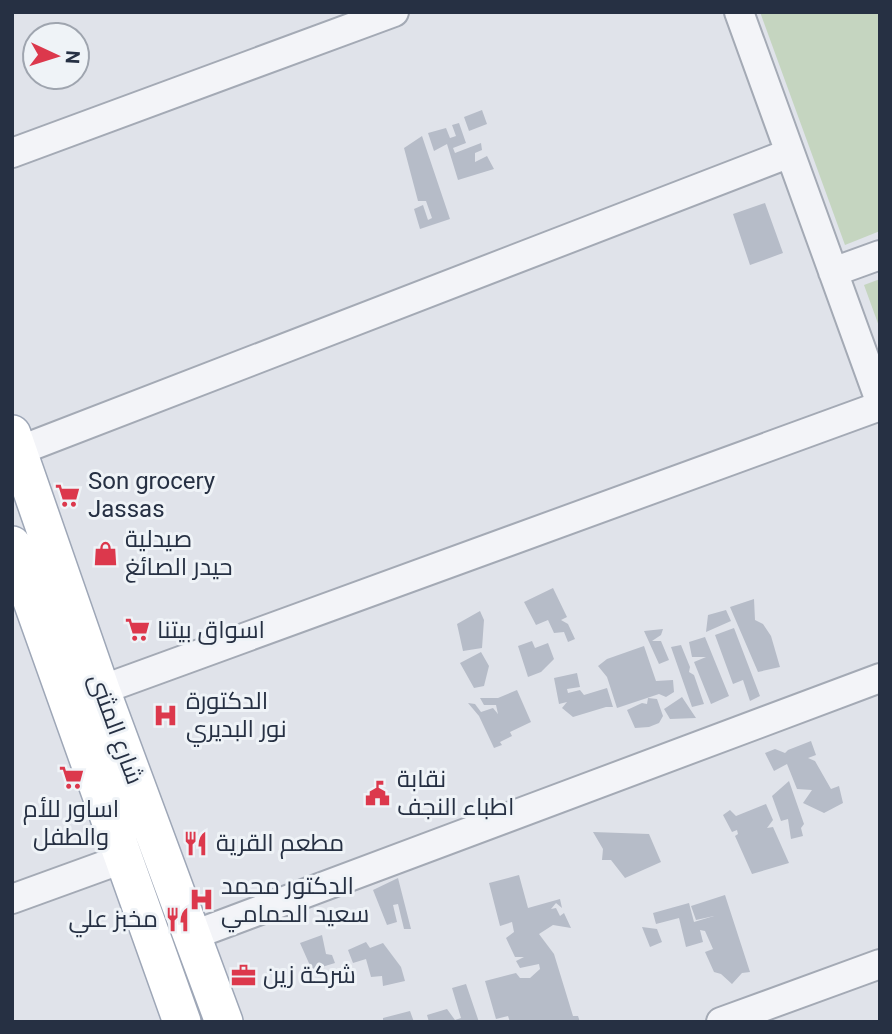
<svg xmlns="http://www.w3.org/2000/svg" width="892" height="1034" viewBox="0 0 892 1034" font-family="Roboto,Cairo,sans-serif">
<style>
.green{fill:#c5d5c0}
.building{fill:#b6bcc8}
.lines{fill:none;stroke-linecap:round;stroke-linejoin:round}
.minor-casing{stroke:#a4aab5;stroke-width:32}
.major-casing{stroke:#9ea7b7;stroke-width:40}
.minor{stroke:#f3f4f8;stroke-width:28}
.major{stroke:#fff;stroke-width:37}
.labels{text-anchor:middle;dominant-baseline:central;stroke-width:6;stroke-linejoin:round;paint-order:stroke}
.poi-label{font-size:24px;fill:#263043;stroke:#eff3f7;text-anchor:start}
.street-label{font-size:24px;fill:#263043;stroke:#eff3f7}
</style>
<rect width="100%" height="100%" fill="#e0e3ea"/>
<!-- green -->
<path class="green" d="M 760,12 L 880,12 L 880,231 L 845,245 Z
M 880,279 L 880,329 L 864,285 Z"/>
<!-- building -->
<path class="building" d="M 482,110 L 487,124 L 469,131 L 464,117 Z
M 459,123 L 466,143 L 453,148 L 455,153 L 481,143 L 482,150 L 475,153 L 475,162 L 487,156 L 494,169 L 458,180 L 447,144 L 434,151 L 428,133 L 446,128 L 450,138 L 456,136 L 452,125 Z
M 422,136 L 450,219 L 420,229 L 414,209 L 423,205 L 428,220 L 432,218 L 426,201 L 418,201 L 404,148 Z
M 765,203 L 783,253 L 750,265 L 733,214 Z
M 553,588 L 567,617 L 561,620 L 568,624 L 575,639 L 568,642 L 564,632 L 554,633 L 548,620 L 536,625 L 524,602 Z
M 754,599 L 755,620 L 763,624 L 771,636 L 780,667 L 758,672 L 730,607 Z
M 726,610 L 731,621 L 706,632 L 708,615 Z
M 480,611 L 484,620 L 482,648 L 463,651 L 457,624 Z
M 734,628 L 760,696 L 750,701 L 743,680 L 733,684 L 715,635 Z
M 663,629 L 661,635 L 652,641 L 661,641 L 669,660 L 659,664 L 644,631 Z
M 705,637 L 729,696 L 711,704 L 694,662 L 706,657 L 692,657 L 689,642 Z
M 532,641 L 535,648 L 548,643 L 554,659 L 541,672 L 528,677 L 518,646 Z
M 681,645 L 690,667 L 689,672 L 694,675 L 704,704 L 692,707 L 671,647 Z
M 644,646 L 656,681 L 673,680 L 674,692 L 666,697 L 659,694 L 617,708 L 607,677 L 598,666 L 607,659 Z
M 481,652 L 489,666 L 484,686 L 474,688 L 460,663 Z
M 577,673 L 580,687 L 567,689 L 568,693 L 580,690 L 584,695 L 607,688 L 613,707 L 606,707 L 573,717 L 562,708 L 567,702 L 559,704 L 554,678 Z
M 517,690 L 531,722 L 510,732 L 512,736 L 500,742 L 502,745 L 494,748 L 479,716 L 468,703 L 475,704 L 481,712 L 493,708 L 498,714 L 496,705 L 484,705 L 480,698 L 498,698 Z
M 682,697 L 696,718 L 670,719 L 664,709 Z
M 648,698 L 657,699 L 663,716 L 659,723 L 649,727 L 635,728 L 627,710 L 642,703 L 647,704 Z
M 811,741 L 816,755 L 808,758 L 815,761 L 831,789 L 839,786 L 843,803 L 824,813 L 803,803 L 812,790 L 797,789 L 787,764 L 774,771 L 765,753 L 775,749 L 785,753 L 788,750 Z
M 789,781 L 804,824 L 801,828 L 803,836 L 791,839 L 788,819 L 781,821 L 772,796 Z
M 766,804 L 773,820 L 767,828 L 773,827 L 789,863 L 752,874 L 735,836 L 738,834 L 737,830 L 732,832 L 723,815 L 730,810 L 736,816 Z
M 593,832 L 649,834 L 661,862 L 625,878 L 611,860 L 602,860 L 603,849 Z
M 519,875 L 528,908 L 560,899 L 562,908 L 556,903 L 551,909 L 556,908 L 560,916 L 564,913 L 571,928 L 553,925 L 539,934 L 554,954 L 573,1016 L 578,1016 L 580,1022 L 510,1022 L 508,1016 L 496,1019 L 485,981 L 516,973 L 520,978 L 530,978 L 540,969 L 539,964 L 520,968 L 516,961 L 524,957 L 515,957 L 506,938 L 514,932 L 512,922 L 500,926 L 489,883 Z
M 398,878 L 411,929 L 404,929 L 398,904 L 393,905 L 397,922 L 387,925 L 373,890 Z
M 725,895 L 750,972 L 742,973 L 732,984 L 721,974 L 714,972 L 705,952 L 713,949 L 705,931 L 700,930 L 703,942 L 686,947 L 679,918 L 656,924 L 653,913 L 689,903 L 694,922 L 714,916 L 696,920 L 691,906 Z
M 642,927 L 657,929 L 662,942 L 650,947 Z
M 322,935 L 326,954 L 332,955 L 335,963 L 312,970 L 300,943 Z
M 366,942 L 370,948 L 383,943 L 401,967 L 405,981 L 383,986 L 382,976 L 371,977 L 366,959 L 353,963 L 348,950 Z
M 466,984 L 479,1022 L 429,1022 L 427,1015 L 447,1009 L 455,1020 L 461,1018 L 452,988 Z
M 410,1011 L 414,1022 L 383,1022 L 383,1018 Z"/>
<g class="lines">
<defs>
<path id="minor" d="M 739,12 L 880,401
M 12,153 L 394,12
M 833,272 L 880,255
M 18,451 L 790,153
M 101,690 L 880,406
M 12,899 L 125,858
M 191,936 L 880,678
M 721,1022 L 880,964"/>
<path id="major" d="M 12,434 L 101,690 L 224,1022
M 12,545 L 182,1022"/>
</defs>
<!-- minor casing -->
<use href="#minor" class="minor-casing"/>
<!-- major casing -->
<use href="#major" class="major-casing"/>
<!-- minor -->
<use href="#minor" class="minor"/>
<!-- major -->
<use href="#major" class="major"/>
</g>
<!-- icons -->
<defs>
<symbol id="supermarket-bare" viewBox="-9 -9 18 18"><path d="M-6-5.5h2.5l.6 2H6L4.5 2H-2.5L-4.4-4H-6ZM-1.5 3.2a1.3 1.3 0 1 0 .1 0ZM3 3.2a1.3 1.3 0 1 0 .1 0Z" fill="#dc384c" stroke="#eff3f7" stroke-width="2.5" paint-order="stroke"/></symbol>
<symbol id="shop-bare" viewBox="-9 -9 18 18"><path d="M-5-2.5h2.3a2.7 3.5 0 0 1 5.4 0H5L5.5 6h-11ZM-1.5-2.5h3a1.5 2.3 0 0 0-3 0Z" fill="#dc384c" stroke="#eff3f7" stroke-width="2.5" paint-order="stroke"/></symbol>
<symbol id="hospital-bare" viewBox="-9 -9 18 18"><path d="M-5-5h3v3.5h4V-5h3V5h-3V1.5h-4V5h-3Z" fill="#dc384c" stroke="#eff3f7" stroke-width="2.5" paint-order="stroke"/></symbol>
<symbol id="civic-bare" viewBox="-9 -9 18 18"><path d="M-.6-6.5H3V-4.5H.6V-3L4-1V1h2V6H-6V1h2V-1L-.6-3ZM-1.2 2.5V6h2.4V2.5Z" fill="#dc384c" stroke="#eff3f7" stroke-width="2.5" paint-order="stroke"/></symbol>
<symbol id="restaurant-bare" viewBox="-9 -9 18 18"><path d="M-5-6h1v4h1v-4h1v4h1v-4h1v5L-1.5 .5V6h-2V.5L-5-1ZM5-6V6H3V1.5H1.5Q1.5-4 5-6Z" fill="#dc384c" stroke="#eff3f7" stroke-width="2.5" paint-order="stroke"/></symbol>
<symbol id="office-bare" viewBox="-9 -9 18 18"><path d="M-6-3h4V-5.5h4V-3h4V5H-6ZM-1-4.5V-3h2v-1.5ZM-6 0V1H6V0Z" fill="#dc384c" stroke="#eff3f7" stroke-width="2.5" paint-order="stroke"/></symbol>
</defs>
<g fill-rule="evenodd">
<use href="#supermarket-bare" x="50" y="478" width="35" height="35"/>
<use href="#shop-bare" x="88" y="536" width="35" height="35"/>
<use href="#supermarket-bare" x="120" y="612" width="35" height="35"/>
<use href="#hospital-bare" x="148" y="698" width="35" height="35"/>
<use href="#supermarket-bare" x="54" y="760" width="35" height="35"/>
<use href="#civic-bare" x="360" y="776" width="35" height="35"/>
<use href="#restaurant-bare" x="178" y="826" width="35" height="35"/>
<use href="#hospital-bare" x="184" y="882" width="35" height="35"/>
<use href="#restaurant-bare" x="160" y="902" width="35" height="35"/>
<use href="#office-bare" x="226" y="958" width="35" height="35"/>
</g>
<g class="labels">
<!-- poi labels -->
<g class="poi-label">
<text x="88" y="481">Son grocery<tspan x="88" dy="28">Jassas</tspan></text>
<text x="125" y="539">صيدلية<tspan x="125" dy="28">حيدر الصائغ</tspan></text>
<text x="157" y="630">اسواق بيتنا</text>
<text x="186" y="701">الدكتورة<tspan x="186" dy="28">نور البديري</tspan></text>
<text x="397" y="779">نقابة<tspan x="397" dy="28">اطباء النجف</tspan></text>
<text x="71" y="809" text-anchor="middle">اساور للأم<tspan x="71" dy="28">والطفل</tspan></text>
<text x="216" y="843">مطعم القرية</text>
<text x="221" y="886">الدكتور محمد<tspan x="221" dy="28">سعيد الحمامي</tspan></text>
<text x="158" y="919" text-anchor="end">مخبز علي</text>
<text x="263" y="975">شركة زين</text>
</g>
<!-- street labels -->
<g class="street-label">
<text transform="translate(116 729) rotate(70)">شارع المثنى</text>
</g>
</g>
<!-- border -->
<rect width="892" height="1034" fill="none" stroke="#263043" stroke-width="28"/>
<!-- north arrow -->
<g transform="translate(56 56) rotate(94)"><circle r="33" fill="#eff3f7" stroke="#9fa5af" stroke-width="2"/>
<path d="M0-5L12 26L0 18L-12 26Z" fill="#dc384c"/>
<text y="-10" font-size="19" font-weight="bold" text-anchor="middle" fill="#263043">N</text>
</g>
</svg>
